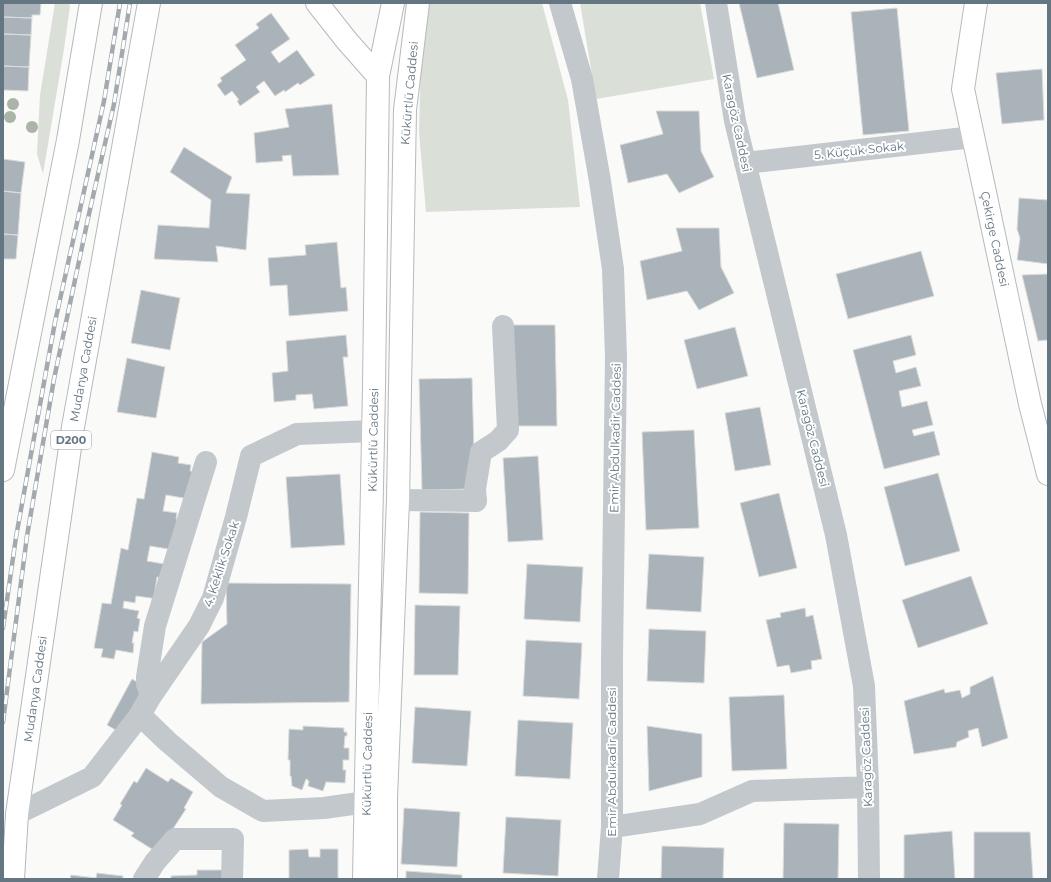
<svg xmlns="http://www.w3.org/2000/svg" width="1051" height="882" viewBox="0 0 1051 882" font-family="Montserrat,sans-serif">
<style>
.green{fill:#dadfd7}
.building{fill:#aab3b9;stroke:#dcdcda}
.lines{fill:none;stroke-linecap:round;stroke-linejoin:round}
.major-casing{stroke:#b5babe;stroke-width:24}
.highway-casing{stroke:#b4b9bd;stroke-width:24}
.minor{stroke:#c3c8cc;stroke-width:22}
.major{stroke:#fff;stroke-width:22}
.highway{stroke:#fff;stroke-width:22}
.rail-casing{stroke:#a2aab0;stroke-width:4.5}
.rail{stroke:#fff;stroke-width:3;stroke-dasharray:9;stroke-linecap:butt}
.tree{fill:#aab4a7}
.labels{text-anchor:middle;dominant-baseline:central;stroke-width:4;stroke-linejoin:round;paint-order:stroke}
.shield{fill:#fff;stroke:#939fa8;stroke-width:1}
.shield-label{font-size:11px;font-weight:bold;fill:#657683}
.street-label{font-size:12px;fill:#657683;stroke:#fff}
</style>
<rect width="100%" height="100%" fill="#fafaf8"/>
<!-- green -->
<path class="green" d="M 55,3 L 68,3 L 70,6 L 64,49 L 43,174 L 37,154 L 40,95 Z
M 426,3 L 542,3 L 568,100 L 580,207 L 426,212 L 419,132 L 422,18 Z
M 580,3 L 700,3 L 714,79 L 596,99 Z"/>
<!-- building -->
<path class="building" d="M 3,3 L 41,3 L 40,15 L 32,15 L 32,18 L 3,17 Z
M 739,3 L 778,3 L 794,70 L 757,78 Z
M 897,8 L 909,131 L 863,135 L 851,12 Z
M 271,13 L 290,39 L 271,52 L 279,63 L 297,50 L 315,75 L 300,85 L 298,83 L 285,92 L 284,90 L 275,96 L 264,81 L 256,87 L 260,92 L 240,106 L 237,101 L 239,100 L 232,91 L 225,96 L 217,85 L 222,81 L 220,78 L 246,60 L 235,45 L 259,28 L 256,24 Z
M 3,17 L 32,18 L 31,35 L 3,34 Z
M 3,34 L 31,35 L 29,67 L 3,66 Z
M 3,66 L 29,67 L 28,91 L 3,90 Z
M 1042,69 L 1044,120 L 1002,124 L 996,73 Z
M 332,104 L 339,175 L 293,176 L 291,155 L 282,156 L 283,161 L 256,163 L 254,133 L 289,127 L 285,109 Z
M 656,111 L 699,111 L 701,151 L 714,177 L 679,193 L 667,174 L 628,183 L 620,145 L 663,134 Z
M 184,147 L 232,177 L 226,193 L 250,194 L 246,250 L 216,246 L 218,262 L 154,259 L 158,225 L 209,228 L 211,200 L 170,172 Z
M 3,159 L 25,162 L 21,193 L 3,191 Z
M 3,191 L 21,193 L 18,235 L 3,234 Z
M 1019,198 L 1048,200 L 1048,264 L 1017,260 L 1020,238 L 1017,229 Z
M 676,228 L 719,228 L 721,267 L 734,293 L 699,310 L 687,291 L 647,300 L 640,261 L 682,251 Z
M 3,234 L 18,235 L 16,259 L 3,259 Z
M 337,242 L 341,288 L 346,287 L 348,311 L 289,316 L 287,285 L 270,286 L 268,258 L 306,255 L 305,245 Z
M 921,251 L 934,296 L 848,319 L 836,274 Z
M 1048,274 L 1048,340 L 1038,341 L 1022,275 Z
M 141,290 L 180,298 L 170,350 L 131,343 Z
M 513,325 L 555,325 L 557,426 L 515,426 Z
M 735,327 L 748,376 L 697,389 L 684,340 Z
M 346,335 L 348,357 L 343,357 L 348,406 L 314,409 L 312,394 L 296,395 L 296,400 L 274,402 L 272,373 L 288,371 L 286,341 Z
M 911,335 L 916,355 L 893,361 L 896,373 L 916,367 L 921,386 L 899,391 L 902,407 L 927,401 L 933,425 L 912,430 L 914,436 L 934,431 L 940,455 L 884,469 L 853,350 Z
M 127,358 L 165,367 L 156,418 L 117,412 Z
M 472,378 L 475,489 L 422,490 L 419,379 Z
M 760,407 L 771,465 L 735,471 L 725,413 Z
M 694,430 L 699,528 L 646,530 L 642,432 Z
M 152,452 L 179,457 L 178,463 L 191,465 L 190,471 L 194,472 L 189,499 L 166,495 L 163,511 L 177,513 L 176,519 L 179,520 L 174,550 L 150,546 L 147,561 L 164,564 L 162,578 L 157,577 L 155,590 L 158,599 L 136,596 L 135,603 L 124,601 L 123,608 L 139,611 L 137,618 L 140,619 L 138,632 L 134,631 L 132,643 L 134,643 L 133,653 L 116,650 L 114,659 L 101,657 L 103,649 L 94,648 L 102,603 L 111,604 L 121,548 L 128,550 L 137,498 L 144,499 Z
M 538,456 L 543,540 L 508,542 L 503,458 Z
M 938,473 L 960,551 L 905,566 L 884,487 Z
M 340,474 L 345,545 L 291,548 L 286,477 Z
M 779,493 L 797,568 L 759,577 L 740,503 Z
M 420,512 L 469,513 L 468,594 L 419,593 Z
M 649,554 L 704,557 L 701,612 L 646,609 Z
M 527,564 L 583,567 L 580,622 L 524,619 Z
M 971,576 L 988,624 L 918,648 L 902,600 Z
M 226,583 L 351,584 L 349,702 L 201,704 L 202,642 L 227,624 Z
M 415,605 L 460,606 L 458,675 L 414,675 Z
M 805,608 L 806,617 L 813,615 L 822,659 L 811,661 L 812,669 L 791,673 L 789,665 L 777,667 L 766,620 L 781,617 L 780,613 Z
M 649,629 L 706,631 L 704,683 L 647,681 Z
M 526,640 L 582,643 L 579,699 L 523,696 Z
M 993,676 L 1008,738 L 982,747 L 978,728 L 968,731 L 969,737 L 957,742 L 956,747 L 914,754 L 904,701 L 944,689 L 945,693 L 960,690 L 962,698 L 970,694 L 970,687 Z
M 132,679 L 144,686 L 119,732 L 107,725 Z
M 784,695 L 787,769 L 732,771 L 729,697 Z
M 415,707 L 471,711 L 467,766 L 412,763 Z
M 518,720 L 573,723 L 570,779 L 515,776 Z
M 303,726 L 344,728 L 344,732 L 347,732 L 347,736 L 345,736 L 344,748 L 349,748 L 349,760 L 343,760 L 343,770 L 346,770 L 345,783 L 326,782 L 323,791 L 308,786 L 309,781 L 306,779 L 302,790 L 292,786 L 291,776 L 290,776 L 290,760 L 288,760 L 289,729 L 303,730 Z
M 647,726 L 702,734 L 702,777 L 649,791 Z
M 146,768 L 168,782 L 171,778 L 193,792 L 184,808 L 186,809 L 167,838 L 155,851 L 131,836 L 134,833 L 113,820 L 122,805 L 120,804 L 134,781 L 137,783 Z
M 404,808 L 460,812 L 457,867 L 401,864 Z
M 506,817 L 561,820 L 558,876 L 503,873 Z
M 784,823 L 839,824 L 838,879 L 783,879 Z
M 952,831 L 955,879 L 904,879 L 904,835 Z
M 974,832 L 1030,832 L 1033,879 L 974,879 Z
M 662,846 L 724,848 L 723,879 L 661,879 Z
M 308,849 L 309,857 L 320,857 L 320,849 L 338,849 L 338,879 L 289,879 L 289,850 Z
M 197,870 L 223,870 L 223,879 L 171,879 L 171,876 L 197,875 Z
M 406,871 L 462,875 L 462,879 L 406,879 Z
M 97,873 L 123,876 L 123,879 L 70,879 L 71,875 L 96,878 Z"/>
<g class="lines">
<defs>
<path id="major" d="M 317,3 L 347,41 L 378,76
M 976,3 L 963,89 L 1030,404 L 1048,474
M 364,879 L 374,388 L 378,76 L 393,3
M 386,879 L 386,798 L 398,500 L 405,110 L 418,3"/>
<path id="highway" d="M 3,470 L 68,140 L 91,3
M 13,879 L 17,814 L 73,427 L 149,3"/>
</defs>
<!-- major casing -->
<use href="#major" class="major-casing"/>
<!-- highway casing -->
<use href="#highway" class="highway-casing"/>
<!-- minor -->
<path class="minor" d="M 560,3 L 582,79 L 600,181 L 613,269 L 616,357 L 612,659 L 612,827 L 608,879
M 716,3 L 735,121 L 836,535 L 864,686 L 868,787 L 869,879
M 745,163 L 973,137
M 398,500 L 476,501 L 475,489 L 481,452 L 498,441 L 508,430 L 503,326
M 151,696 L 147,684 L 147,677 L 155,626 L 206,462
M 140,715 L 167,741 L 221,787 L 263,811 L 324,808 L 366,802
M 17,814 L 92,777 L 140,715 L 151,696 L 199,626 L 213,598 L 236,517 L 251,456 L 297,434 L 373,431
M 612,827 L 700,814 L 752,791 L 868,787
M 144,879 L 155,862 L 175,839 L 233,839 L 232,879"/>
<!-- major -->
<use href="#major" class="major"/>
<!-- highway -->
<use href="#highway" class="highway"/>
<defs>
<path id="rail" d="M 3,628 L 16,537 L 55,322 L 104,101 L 120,3
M 3,722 L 27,536 L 54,379 L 89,214 L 114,104 L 130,3"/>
</defs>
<!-- rail casing -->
<use href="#rail" class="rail-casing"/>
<!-- rail -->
<use href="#rail" class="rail"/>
</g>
<!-- trees -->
<g class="tree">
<circle cx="13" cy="104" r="6"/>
<circle cx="10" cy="117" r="6"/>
<circle cx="32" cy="127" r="6"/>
</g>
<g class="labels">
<!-- shield labels -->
<rect class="shield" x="51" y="431" width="40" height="18" rx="3"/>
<g class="shield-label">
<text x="71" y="440">D200</text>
</g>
<!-- street labels -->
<g class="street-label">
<text transform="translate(409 93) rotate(-85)">Kükürtlü Caddesi</text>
<text transform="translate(737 123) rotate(78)">Karagöz Caddesi</text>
<text transform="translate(859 150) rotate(-6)">5. Küçük Sokak</text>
<text transform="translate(995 239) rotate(78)">Çekirge Caddesi</text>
<text transform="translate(83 369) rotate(-80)">Mudanya Caddesi</text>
<text transform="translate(615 438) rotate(-89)">Emir Abdulkadir Caddesi</text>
<text transform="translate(813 438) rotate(76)">Karagöz Caddesi</text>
<text transform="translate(373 440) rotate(-89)">Kükürtlü Caddesi</text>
<text transform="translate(221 564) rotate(-72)">4. Keklik Sokak</text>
<text transform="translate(35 689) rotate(-82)">Mudanya Caddesi</text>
<text transform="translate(866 757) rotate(-92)">Karagöz Caddesi</text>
<text transform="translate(611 762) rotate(-90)">Emir Abdulkadir Caddesi</text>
<text transform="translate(367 764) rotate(-89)">Kükürtlü Caddesi</text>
</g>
</g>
<!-- border -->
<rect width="1051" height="882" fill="none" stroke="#657683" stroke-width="8"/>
</svg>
